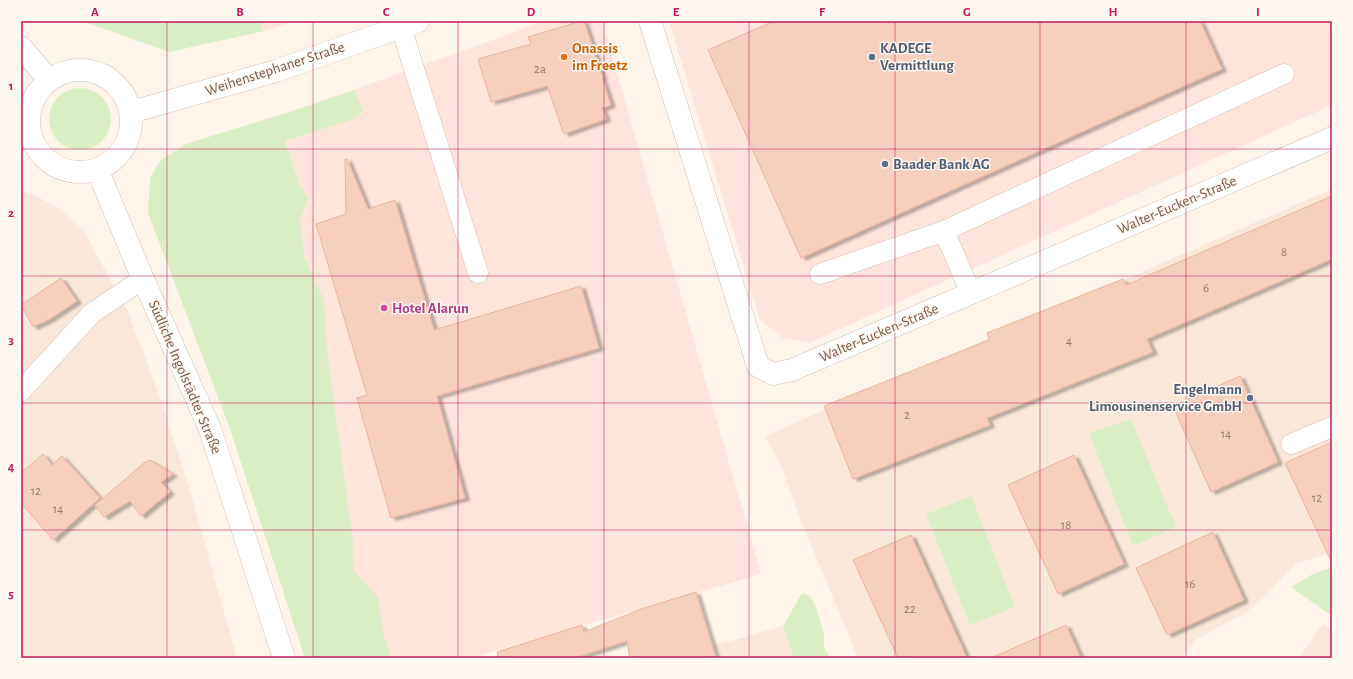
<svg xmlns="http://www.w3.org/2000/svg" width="1353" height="679" viewBox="0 0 1353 679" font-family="'Alegreya Sans',sans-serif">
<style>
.residential{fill:#f9e8d9}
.commercial{fill:#ffe4dc}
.green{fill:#d9eec5}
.building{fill:#f6cfbe;stroke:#eab49d;filter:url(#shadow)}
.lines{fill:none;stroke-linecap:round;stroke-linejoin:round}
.lane-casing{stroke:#d5bdb0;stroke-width:21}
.street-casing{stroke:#d5bdb0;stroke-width:23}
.secondary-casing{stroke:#dabeaf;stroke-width:23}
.lane{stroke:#fff;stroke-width:20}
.street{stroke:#fff;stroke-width:22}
.secondary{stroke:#fff;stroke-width:22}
.grid{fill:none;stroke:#c2185b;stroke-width:1;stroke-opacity:0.55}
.food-dot{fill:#e8710a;stroke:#fff8f1;stroke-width:1.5}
.service-dot{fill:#5c6f8a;stroke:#fff8f1;stroke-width:1.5}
.hotel-dot{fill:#d1479c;stroke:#fff8f1;stroke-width:1.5}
.labels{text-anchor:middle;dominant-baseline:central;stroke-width:3;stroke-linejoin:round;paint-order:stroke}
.number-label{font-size:13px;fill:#9a7566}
.food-label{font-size:15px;font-weight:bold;fill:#c56008;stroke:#fff8f1;text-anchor:start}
.service-label{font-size:15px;font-weight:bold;fill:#4e5e75;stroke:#fff8f1;text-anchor:start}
.street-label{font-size:15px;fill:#7c5749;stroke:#fff8f1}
.hotel-label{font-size:15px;font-weight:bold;fill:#b23c85;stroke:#fff8f1;text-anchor:start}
.neatline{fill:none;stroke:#c2185b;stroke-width:1.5}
.grid-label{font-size:13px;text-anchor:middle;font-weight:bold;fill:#c2185b}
</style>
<defs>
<filter id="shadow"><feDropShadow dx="4.5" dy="2.5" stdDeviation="1" flood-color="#0004"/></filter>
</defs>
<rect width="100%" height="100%" fill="#fef4e9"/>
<!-- residential -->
<path class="residential" d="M 1332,189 L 1332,552 L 1296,564 L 1263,598 L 1245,613 L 1197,639 L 1180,658 L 858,658 L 800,518 L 781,466 L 765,436 Z
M 21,190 L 40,198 L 61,210 L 85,233 L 128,312 L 161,400 L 190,491 L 237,658 L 21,658 Z
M 1323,624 L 1332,630 L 1332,658 L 1299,658 Z
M 783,626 L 794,658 L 671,658 Z"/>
<!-- commercial -->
<path class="commercial" d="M 260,21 L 295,21 L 264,31 Z
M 545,21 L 602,21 L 761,574 L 470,658 L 315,658 L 160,161 L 186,144 L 296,110 L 452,55 Z
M 669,21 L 1327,21 L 1332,28 L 1332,105 L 809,343 L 781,337 L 760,320 Z"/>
<!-- green -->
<path class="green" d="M 82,21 L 260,21 L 264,31 L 169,52 Z
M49 119a31 31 0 1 1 62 0a31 31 0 1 1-62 0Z
M 354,90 L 363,111 L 354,119 L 285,141 L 299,184 L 308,198 L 300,220 L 304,256 L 324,300 L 327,351 L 353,541 L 354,571 L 378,597 L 383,633 L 391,658 L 305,658 L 230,429 L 148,213 L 150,178 L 160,161 L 186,144 L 296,110 Z
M 1131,419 L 1176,527 L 1133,546 L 1089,433 Z
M 971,496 L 1015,607 L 970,625 L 926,514 Z
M 1332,567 L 1332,616 L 1291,587 L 1313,574 Z
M 802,593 L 811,597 L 818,612 L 824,635 L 824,646 L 830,658 L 794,658 L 783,626 Z"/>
<!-- building -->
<path class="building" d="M 581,21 L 584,21 L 603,78 L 602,78 L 611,105 L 602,108 L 606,119 L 564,134 L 547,86 L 491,102 L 478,59 L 531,44 L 528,37 Z
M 774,21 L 1200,21 L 1222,69 L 801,258 L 708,50 Z
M 345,159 L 347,159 L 368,209 L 395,200 L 434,330 L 581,286 L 599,348 L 437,396 L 465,498 L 391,518 L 357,398 L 367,395 L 316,224 L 346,214 Z
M 1332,196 L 1332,259 L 1147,339 L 1153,352 L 987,418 L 990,425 L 853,479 L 824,406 L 989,340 L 987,333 L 1123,279 L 1126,285 Z
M 61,278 L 77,301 L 50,319 L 33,327 L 21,305 Z
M 1240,376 L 1278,462 L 1211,492 L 1173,406 Z
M 1332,442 L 1332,563 L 1285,463 Z
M 43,454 L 52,465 L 62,456 L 100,498 L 53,540 L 21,503 L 21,473 Z
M 1074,455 L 1124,564 L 1058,594 L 1008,485 Z
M 150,460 L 173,474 L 161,482 L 170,492 L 141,516 L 130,501 L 104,517 L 95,505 L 144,463 Z
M 1213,532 L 1244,600 L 1167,635 L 1136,568 Z
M 911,535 L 967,658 L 898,658 L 853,560 Z
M 696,592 L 716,658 L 630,658 L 627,641 L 575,658 L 498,658 L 497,652 L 582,625 L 584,632 L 641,609 Z
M 1066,625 L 1081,658 L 991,658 Z"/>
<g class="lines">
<defs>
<path id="lane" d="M 401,27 L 478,273
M 820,274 L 944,231
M 971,293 L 944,231 L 1284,74
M 21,391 L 92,313 L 143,279
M 1291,444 L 1332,427"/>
<path id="street" d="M 650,21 L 758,366 L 773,374 L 792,370 L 1332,138
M 21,47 L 49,80"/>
<path id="secondary" d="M29 121a51 51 0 1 1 102 0a51 51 0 1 1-102 0Z
M 131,112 L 276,71 L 418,21
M 97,169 L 143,279 L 210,429 L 284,658"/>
</defs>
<!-- lane casing -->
<use href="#lane" class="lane-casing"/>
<!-- street casing -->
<use href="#street" class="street-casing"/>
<!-- secondary casing -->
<use href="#secondary" class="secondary-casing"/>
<!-- lane -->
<use href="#lane" class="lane"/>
<!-- street -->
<use href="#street" class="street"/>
<!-- secondary -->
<use href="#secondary" class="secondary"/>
</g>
<!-- grid -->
<path class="grid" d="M 167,21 L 167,658M 313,21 L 313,658M 458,21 L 458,658M 604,21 L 604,658M 749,21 L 749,658M 895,21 L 895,658M 1040,21 L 1040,658M 1186,21 L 1186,658M 21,149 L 1332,149M 21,276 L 1332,276M 21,403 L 1332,403M 21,530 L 1332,530"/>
<!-- markers -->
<circle class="food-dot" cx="564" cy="57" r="4"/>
<g class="service-dot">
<circle cx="872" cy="57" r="4"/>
<circle cx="885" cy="164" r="4"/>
<circle cx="1250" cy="398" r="4"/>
</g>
<circle class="hotel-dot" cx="384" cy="308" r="4"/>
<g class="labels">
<!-- number labels -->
<g class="number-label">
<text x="540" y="69">2a</text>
<text x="1284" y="252">8</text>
<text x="1206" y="288">6</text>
<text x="1069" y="341">4</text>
<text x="907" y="415">2</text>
<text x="1226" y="434">14</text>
<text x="36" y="491">12</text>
<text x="1317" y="498">12</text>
<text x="58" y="509">14</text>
<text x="1066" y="525">18</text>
<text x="1190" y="584">16</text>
<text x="910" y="609">22</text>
</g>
<!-- food labels -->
<g class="food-label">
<text x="572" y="48">Onassis<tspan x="572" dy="17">im Freetz</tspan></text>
</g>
<!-- service labels -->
<g class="service-label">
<text x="880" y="48">KADEGE<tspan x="880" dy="17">Vermittlung</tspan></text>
<text x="893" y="164">Baader Bank AG</text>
<text x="1242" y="389" text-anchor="end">Engelmann<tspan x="1242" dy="17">Limousinenservice GmbH</tspan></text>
</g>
<!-- street labels -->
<g class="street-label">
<text transform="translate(275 69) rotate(-18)">Weihenstephaner Straße</text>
<text transform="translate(1177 205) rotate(-23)">Walter-Eucken-Straße</text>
<text transform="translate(879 333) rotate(-23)">Walter-Eucken-Straße</text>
<text transform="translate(185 377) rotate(67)">Südliche Ingolstädter Straße</text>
</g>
<!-- hotel labels -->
<g class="hotel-label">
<text x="392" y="308">Hotel Alarun</text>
</g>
</g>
<!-- border -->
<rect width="1353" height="679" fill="none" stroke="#fff8f1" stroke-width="44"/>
<rect x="22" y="22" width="1309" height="635" class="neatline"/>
<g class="grid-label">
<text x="95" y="16">A</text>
<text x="240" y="16">B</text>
<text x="386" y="16">C</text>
<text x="531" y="16">D</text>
<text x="676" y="16">E</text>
<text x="822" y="16">F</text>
<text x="967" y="16">G</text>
<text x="1113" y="16">H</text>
<text x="1258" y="16">I</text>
<text x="11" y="90">1</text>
<text x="11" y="217">2</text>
<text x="11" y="344">3</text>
<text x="11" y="471">4</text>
<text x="11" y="598">5</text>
</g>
</svg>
